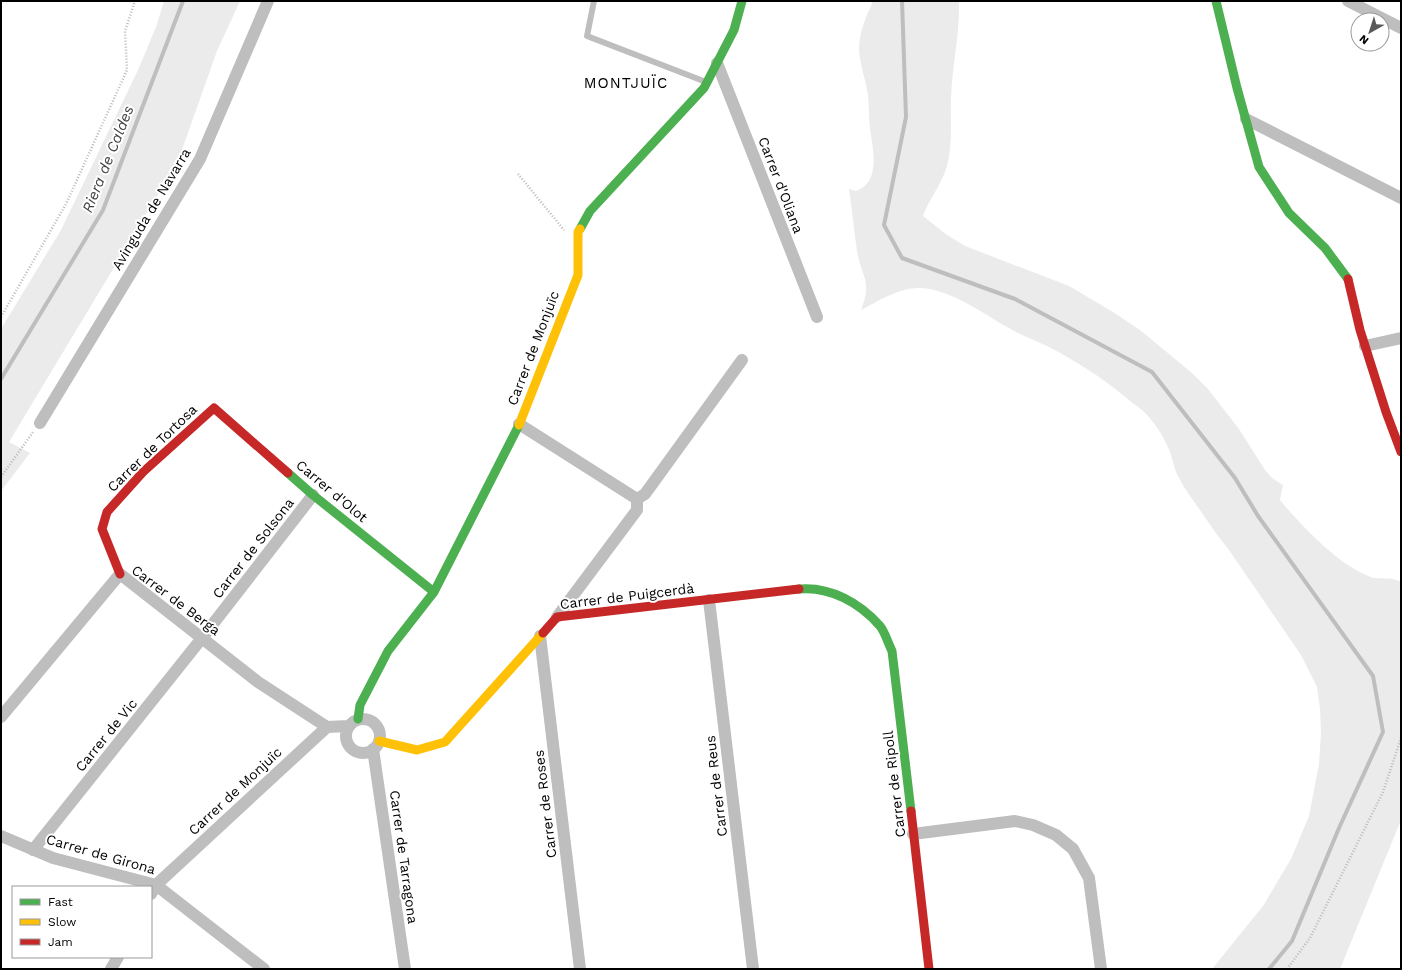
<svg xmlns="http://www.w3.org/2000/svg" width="1402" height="970" viewBox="0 0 1402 970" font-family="'Work Sans',sans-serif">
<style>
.green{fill:#ebebeb}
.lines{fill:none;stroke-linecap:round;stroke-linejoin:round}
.stream{stroke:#bebebe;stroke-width:4}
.path{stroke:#b9b9b9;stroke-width:2.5;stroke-dasharray:1 2;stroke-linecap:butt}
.lane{stroke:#bebebe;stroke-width:6}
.street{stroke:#bebebe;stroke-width:12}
.fast{stroke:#4caf50;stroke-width:9}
.slow{stroke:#ffc107;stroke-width:9}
.jam{stroke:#c62828;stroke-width:9}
.labels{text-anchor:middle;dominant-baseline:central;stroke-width:4;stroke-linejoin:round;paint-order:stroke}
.street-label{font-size:14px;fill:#000;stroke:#fff}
.neighbourhood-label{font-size:15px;letter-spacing:1px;fill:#000;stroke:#fff}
.water-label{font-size:15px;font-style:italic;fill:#434343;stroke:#fff}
</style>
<rect width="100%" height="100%" fill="#fff"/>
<!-- green -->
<path class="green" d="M 164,1 L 240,1 L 217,51 L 178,161 L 9,442 L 30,453 L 1,491 L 1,329 L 61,230 L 138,70 L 156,27 Z
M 873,1 L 959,1 C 960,34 952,66 951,99 C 950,121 953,144 947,166 C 942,184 929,199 923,216 L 947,235 L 965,246 L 1069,286 L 1113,312 L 1140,330 L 1192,373 L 1208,389 L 1239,429 L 1265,470 L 1272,478 L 1283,485 L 1280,500 C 1300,524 1332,558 1360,572 C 1364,574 1370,577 1374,578 C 1384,579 1393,577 1401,582 L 1401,820 L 1340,969 L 1212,969 L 1263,906 L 1291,859 L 1309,816 L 1319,764 L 1321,733 L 1320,709 L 1317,687 L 1301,655 L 1229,550 C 1219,538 1211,526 1202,513 C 1193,500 1183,487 1176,472 C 1174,466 1172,458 1170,452 C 1165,439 1157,426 1148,416 C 1141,408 1132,403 1124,396 C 1101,377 1076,361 1049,347 C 1039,342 1028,338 1018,333 C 988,318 951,287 917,288 C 897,289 878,301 861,310 C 873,280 861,277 857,251 C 854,230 852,210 849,189 L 856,191 C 881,182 873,149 870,129 C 869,118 869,107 868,95 C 866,81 860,65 859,50 C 859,32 866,17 873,1 Z"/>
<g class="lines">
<!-- stream -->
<path class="stream" d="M 902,1 L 906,117 L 884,225 L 902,258 L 1015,299 L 1152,372 L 1235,478 L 1258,516 L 1373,676 L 1383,732 L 1339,828 L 1292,941 L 1269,969
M 1,379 L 103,210 L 183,1"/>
<!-- path -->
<path class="path" d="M 518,174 L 564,230
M 1,317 L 66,204 L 127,70 L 125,31 L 135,1
M 1,477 L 33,432
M 1287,969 L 1310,938 L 1383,792 L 1401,738"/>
<!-- lane -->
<path class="lane" d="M 594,1 L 587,36 L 706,82"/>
<!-- street -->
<path class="street" d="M 1348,1 L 1401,28
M 717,63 L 817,317
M 1246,119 L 1401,198
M 1365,346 L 1401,338
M 40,423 L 200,159 L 268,1
M 519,424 L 637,499 L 637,510 L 557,617
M 637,499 L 645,494 L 742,360
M 709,600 L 753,969
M 540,636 L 580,969
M 1,717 L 120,574 L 258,682 L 327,727
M346 736a17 17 0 1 1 34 0a17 17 0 1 1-34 0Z
M 373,749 L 405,969
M 913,834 L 1015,821 L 1033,825 L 1056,835 L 1073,849 L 1089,878 L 1101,969
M 1,836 L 53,858 L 156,885 L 264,969
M 33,850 L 202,638 L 313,495
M 151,894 L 156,885 L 327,727 L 348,726
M 111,969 L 118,957"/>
<!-- fast -->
<path class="fast" d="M 1216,1 L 1237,88 L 1259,167 L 1289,213 L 1325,248 L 1348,279
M 580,229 L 590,211 L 704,88 L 734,30 L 742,1
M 288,473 L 313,495 L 434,592
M 799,589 C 830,586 860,603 880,626 C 885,632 888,643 892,651 L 911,811
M 358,719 L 360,705 L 388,651 L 434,592 L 519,425"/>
<!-- slow -->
<path class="slow" d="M 519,425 L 578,275 L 578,232 L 580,229
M 379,741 L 417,750 L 445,742 L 543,633"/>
<!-- jam -->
<path class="jam" d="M 1348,279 L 1360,330 L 1386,412 L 1401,452
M 120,574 L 102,529 L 107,512 L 143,472 L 214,408 L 288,473
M 543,633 L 557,617 L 799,589
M 911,811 L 929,969"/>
</g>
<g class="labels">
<!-- street labels -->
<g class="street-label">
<text transform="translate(781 185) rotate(69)">Carrer d'Oliana</text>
<text transform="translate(151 209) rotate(-59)">Avinguda de Navarra</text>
<text transform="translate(533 348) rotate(-69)">Carrer de Monjuïc</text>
<text transform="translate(152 448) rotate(-44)">Carrer de Tortosa</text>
<text transform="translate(332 491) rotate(40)">Carrer d'Olot</text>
<text transform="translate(253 548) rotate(-52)">Carrer de Solsona</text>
<text transform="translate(627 596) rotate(-7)">Carrer de Puigcerdà</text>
<text transform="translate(176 600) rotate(37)">Carrer de Berga</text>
<text transform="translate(106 735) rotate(-51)">Carrer de Vic</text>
<text transform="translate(894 784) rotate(-97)">Carrer de Ripoll</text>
<text transform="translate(716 786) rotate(-97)">Carrer de Reus</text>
<text transform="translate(235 791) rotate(-43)">Carrer de Monjuïc</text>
<text transform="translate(545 804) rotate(-97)">Carrer de Roses</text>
<text transform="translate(101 854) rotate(16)">Carrer de Girona</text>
<text transform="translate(404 857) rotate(82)">Carrer de Tarragona</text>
</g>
<!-- neighbourhood labels -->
<g class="neighbourhood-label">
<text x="626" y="83">MONTJUÏC</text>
</g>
<!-- water labels -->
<g class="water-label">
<text transform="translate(108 159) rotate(-68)">Riera de Caldes</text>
</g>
</g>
<!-- border -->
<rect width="1402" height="970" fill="none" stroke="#000000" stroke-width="4"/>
<!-- legend -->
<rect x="12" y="886" width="140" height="72" fill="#ffffff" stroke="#999999"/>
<rect x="20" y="899" width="20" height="6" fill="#4caf50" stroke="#999999"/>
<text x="48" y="906" font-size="12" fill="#000000">Fast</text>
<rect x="20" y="919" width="20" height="6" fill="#ffc107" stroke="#999999"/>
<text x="48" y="926" font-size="12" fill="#000000">Slow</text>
<rect x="20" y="939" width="20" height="6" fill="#c62828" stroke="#999999"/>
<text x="48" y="946" font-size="12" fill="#000000">Jam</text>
<!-- north arrow -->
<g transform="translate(1370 32) rotate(219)"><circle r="19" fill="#ffffff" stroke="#999999"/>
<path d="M0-3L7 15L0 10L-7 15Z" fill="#595959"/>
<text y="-6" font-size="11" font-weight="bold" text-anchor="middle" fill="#000000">N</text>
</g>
</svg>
